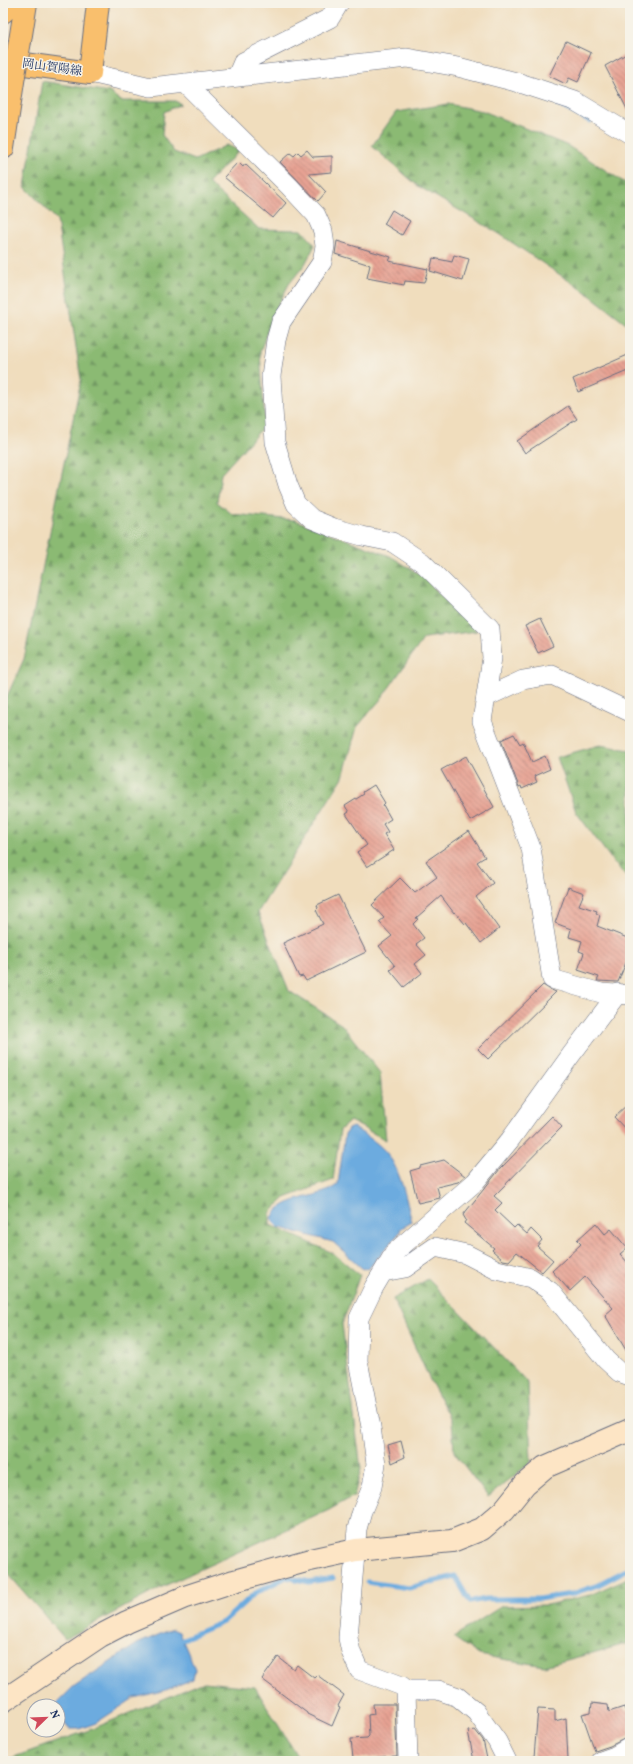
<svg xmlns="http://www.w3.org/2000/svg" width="633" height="1764" viewBox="0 0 633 1764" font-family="Vollkorn,'Noto Serif JP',serif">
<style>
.forest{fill:url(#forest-firs);stroke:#537468}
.water{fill:#6cabdf;stroke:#446d9e}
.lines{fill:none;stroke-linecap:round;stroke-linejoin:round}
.stream{stroke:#6cabdf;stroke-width:5}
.building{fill:url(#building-back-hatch)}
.street-casing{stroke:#666c7f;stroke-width:20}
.secondary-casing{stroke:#666c7f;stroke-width:24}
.primary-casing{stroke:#666c7f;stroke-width:24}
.street{stroke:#fff;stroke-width:19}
.secondary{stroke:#fde5c5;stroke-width:22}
.primary{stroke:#f9bf6d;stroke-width:22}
.primary-bridge-casing{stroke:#666c7f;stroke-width:24;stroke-linecap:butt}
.primary-bridge{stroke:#f9bf6d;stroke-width:22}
.labels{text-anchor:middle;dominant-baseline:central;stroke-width:3;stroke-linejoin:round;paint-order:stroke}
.street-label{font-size:12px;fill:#1b2f5e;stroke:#f7f3e8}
</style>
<defs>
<pattern id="forest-firs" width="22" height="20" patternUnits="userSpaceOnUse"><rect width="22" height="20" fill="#8bba73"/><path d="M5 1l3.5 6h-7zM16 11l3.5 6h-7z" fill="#719862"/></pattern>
<pattern id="building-back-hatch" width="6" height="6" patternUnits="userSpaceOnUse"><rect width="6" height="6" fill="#e7a293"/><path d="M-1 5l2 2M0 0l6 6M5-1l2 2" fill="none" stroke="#ba847b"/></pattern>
</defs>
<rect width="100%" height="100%" fill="#f7f3e8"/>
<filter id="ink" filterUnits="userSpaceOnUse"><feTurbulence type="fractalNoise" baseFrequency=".025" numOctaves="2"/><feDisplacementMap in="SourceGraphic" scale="8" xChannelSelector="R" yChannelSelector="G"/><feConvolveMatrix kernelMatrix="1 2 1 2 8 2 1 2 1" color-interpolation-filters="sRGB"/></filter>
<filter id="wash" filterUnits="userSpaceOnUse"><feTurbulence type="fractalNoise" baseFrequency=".012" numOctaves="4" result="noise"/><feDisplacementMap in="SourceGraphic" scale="16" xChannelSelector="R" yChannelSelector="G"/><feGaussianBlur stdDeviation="0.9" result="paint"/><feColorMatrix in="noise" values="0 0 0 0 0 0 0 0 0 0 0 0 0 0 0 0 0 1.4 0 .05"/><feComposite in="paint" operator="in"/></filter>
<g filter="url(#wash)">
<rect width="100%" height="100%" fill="#f0ddbd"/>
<!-- forest -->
<path class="forest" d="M 42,81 L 109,92 L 121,101 L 175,101 L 181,104 L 164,112 L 162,135 L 174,152 L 195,160 L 227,145 L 239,151 L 208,183 L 259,229 L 302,230 L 315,245 L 305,264 L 289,284 L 272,317 L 260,352 L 265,425 L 221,474 L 217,502 L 232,514 L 295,520 L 390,556 L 421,575 L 477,631 L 424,638 L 381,699 L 357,727 L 343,777 L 258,912 L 289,991 L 342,1025 L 380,1073 L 386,1140 L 350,1121 L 340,1130 L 333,1180 L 285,1198 L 270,1213 L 270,1225 L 333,1253 L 360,1275 L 342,1324 L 361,1469 L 354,1496 L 329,1510 L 162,1587 L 65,1639 L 3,1568 L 3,705 L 24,659 L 81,380 L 57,220 L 25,187 Z
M 448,104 L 483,111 L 568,146 L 630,186 L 630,326 L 587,293 L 498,233 L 418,186 L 372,146 L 396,112 Z
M 600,745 L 630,750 L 630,880 L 615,864 L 576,812 L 557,757 Z
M 428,1279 L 528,1383 L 531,1462 L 488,1497 L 454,1452 L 452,1421 L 430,1380 L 393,1299 Z
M 630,1577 L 630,1643 L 544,1666 L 479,1655 L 453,1637 L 502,1606 L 547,1605 L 590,1595 Z
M 204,1682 L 255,1687 L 300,1761 L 3,1761 L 92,1729 Z"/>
<!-- water -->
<path class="water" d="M 353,1127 C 365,1135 381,1144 389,1156 C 402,1175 406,1200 412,1222 L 400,1229 L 400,1232 L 370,1267 L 363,1269 L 333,1242 L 278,1227 L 274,1223 L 272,1218 C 283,1194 319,1201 338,1184 L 345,1134 L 348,1129 Z
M 172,1629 L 179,1632 L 195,1669 L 193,1679 L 166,1690 L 134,1698 L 96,1723 L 79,1729 L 69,1729 L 59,1716 L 58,1706 L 55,1705 L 73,1687 L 137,1644 Z"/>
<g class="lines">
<!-- stream -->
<path class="stream" d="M 559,105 L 590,121
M 367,1582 L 409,1588 L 455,1576 L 470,1602 L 486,1599 L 538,1599 L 572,1594 L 598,1585 L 630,1568
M 176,1642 L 223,1622 L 254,1594 L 286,1577 L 309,1582 L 333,1578"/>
</g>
<g id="blocks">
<!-- building -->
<path class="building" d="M 566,41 L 591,53 L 578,82 L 569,78 L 566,84 L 549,76 Z
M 630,52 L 630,115 L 605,66 Z
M 307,150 L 313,157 L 332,156 L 332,172 L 309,174 L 326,192 L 318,201 L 280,162 L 290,153 L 294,156 L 298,152 L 301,155 Z
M 238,162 L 243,167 L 245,164 L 286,203 L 273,218 L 224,177 Z
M 392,210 L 410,221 L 402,235 L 384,224 Z
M 337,241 L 391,257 L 389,261 L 428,269 L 424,283 L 405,281 L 404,285 L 367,278 L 370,265 L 335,254 Z
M 454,255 L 469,259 L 463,281 L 430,271 L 433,258 L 452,262 Z
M 630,354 L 630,370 L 578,392 L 573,379 Z
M 568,406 L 577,419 L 525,453 L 517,441 Z
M 540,619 L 553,646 L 538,653 L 525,626 Z
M 514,734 L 520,744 L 523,742 L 532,762 L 545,756 L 550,769 L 534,776 L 537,782 L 522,789 L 521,786 L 519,787 L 501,740 Z
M 466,756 L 494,807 L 470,821 L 441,770 Z
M 374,785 L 385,803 L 383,805 L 391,819 L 383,824 L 388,832 L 384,834 L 394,850 L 367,867 L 357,852 L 367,845 L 346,814 L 349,812 L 345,806 L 364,794 L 363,792 Z
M 469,831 L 485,857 L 477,862 L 493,883 L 476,897 L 499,929 L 481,943 L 466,923 L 465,924 L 455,912 L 454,913 L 441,896 L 416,918 L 418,919 L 413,924 L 424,938 L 416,944 L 426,955 L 415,964 L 422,973 L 404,987 L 390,970 L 395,966 L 379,946 L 392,936 L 379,922 L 384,918 L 372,905 L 400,878 L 415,893 L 437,877 L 426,861 Z
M 568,887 L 584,893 L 579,905 L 597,911 L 596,913 L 600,915 L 597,926 L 630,939 L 630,953 L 618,982 L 597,981 L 599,977 L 578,970 L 584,953 L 579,951 L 582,941 L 569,937 L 571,929 L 555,923 Z
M 338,895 L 366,952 L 306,981 L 303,976 L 299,977 L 283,943 L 323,924 L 316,910 L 318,908 L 317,905 Z
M 543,985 L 549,989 L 556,992 L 488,1059 L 478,1049 Z
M 630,1102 L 630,1134 L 614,1117 Z
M 552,1116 L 562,1127 L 494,1196 L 502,1203 L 495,1210 L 514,1228 L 517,1225 L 527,1234 L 531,1229 L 542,1240 L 537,1246 L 553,1260 L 542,1272 L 517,1252 L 509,1261 L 503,1260 L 492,1250 L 494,1248 L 464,1223 L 466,1220 L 463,1215 L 500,1169 Z
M 444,1160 L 465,1176 L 458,1182 L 437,1187 L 440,1198 L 418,1203 L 410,1171 L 420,1168 L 420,1166 Z
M 596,1223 L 605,1234 L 611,1229 L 627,1248 L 620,1254 L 630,1265 L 630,1357 L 605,1315 L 613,1308 L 585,1277 L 570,1291 L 552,1271 L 581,1244 L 577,1240 Z
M 401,1441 L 405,1457 L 392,1463 L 388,1445 Z
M 278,1657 L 294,1669 L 297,1665 L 314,1678 L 317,1675 L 344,1695 L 338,1706 L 340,1707 L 332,1726 L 307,1714 L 307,1713 L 262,1679 Z
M 592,1703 L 608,1705 L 609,1712 L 624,1707 L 625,1710 L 630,1709 L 630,1736 L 610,1746 L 595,1751 L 582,1714 L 591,1712 Z
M 373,1704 L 395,1704 L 397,1756 L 353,1759 L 351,1739 L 367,1738 L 369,1736 L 368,1715 L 374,1714 Z
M 538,1709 L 555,1710 L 555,1721 L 566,1718 L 568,1760 L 554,1761 L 554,1758 L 534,1757 Z
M 475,1730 L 483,1740 L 487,1759 L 474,1761 L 468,1731 Z"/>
</g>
</g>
<g filter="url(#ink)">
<use href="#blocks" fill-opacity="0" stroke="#666c7f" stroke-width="1"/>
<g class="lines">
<defs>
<path id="street" d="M 90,73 L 151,87 L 407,58 L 458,67 L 520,83 L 575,101 L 630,134
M 237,76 L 243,62 L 330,18 L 339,3
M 185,83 L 289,186 L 316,215 L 323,231 L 325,246 L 322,262 L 281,322 L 276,340 L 271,376 L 275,442 L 288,485 L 296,504 L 312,519 L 334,528 L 362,536 L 392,542 L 422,562 L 490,629 L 492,658 L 482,721 L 531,848 L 552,979 L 601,993 L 630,995
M 486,697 L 523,680 L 552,675 L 630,712
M 383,1272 L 405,1268 L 435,1247 L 466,1254 L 497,1270 L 531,1278 L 550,1291 L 606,1360 L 619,1372 L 630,1376
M 406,1690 L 438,1690 L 458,1697 L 476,1712 L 497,1741 L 507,1761
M 408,1761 L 406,1690 L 402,1686 L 359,1670 L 351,1652 L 348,1638 L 357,1529 L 362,1511 L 372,1487 L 376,1464 L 371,1427 L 358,1361 L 359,1318 L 374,1287 L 395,1252 L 475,1182 L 510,1140 L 571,1055 L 618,993
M 601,1761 L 615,1756 L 630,1747"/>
<path id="secondary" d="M 3,1701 L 100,1636 L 127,1622 L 185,1597 L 234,1581 L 310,1560 L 356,1550 L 452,1541 L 482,1529 L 504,1510 L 525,1484 L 545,1467 L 630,1430"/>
<path id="primary" d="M 3,12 L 5,3
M 20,41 L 26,3
M 3,61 L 90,73 L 98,3
M 3,148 L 14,75"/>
</defs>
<!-- street casing -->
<use href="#street" class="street-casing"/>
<!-- secondary casing -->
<use href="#secondary" class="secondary-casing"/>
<!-- primary casing -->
<use href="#primary" class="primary-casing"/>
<!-- street -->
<use href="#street" class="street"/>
<!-- secondary -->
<use href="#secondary" class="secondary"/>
<!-- primary -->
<use href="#primary" class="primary"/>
<defs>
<path id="primary-bridge" d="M 14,75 L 20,41"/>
</defs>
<!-- primary-bridge casing -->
<use href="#primary-bridge" class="primary-bridge-casing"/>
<!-- primary-bridge -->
<use href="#primary-bridge" class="primary-bridge"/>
</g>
</g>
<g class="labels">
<!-- street labels -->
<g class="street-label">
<text transform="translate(52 68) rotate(8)">岡山賀陽線</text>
</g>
</g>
<!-- margin -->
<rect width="633" height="1764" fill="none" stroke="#f7f3e8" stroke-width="16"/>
<!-- north arrow -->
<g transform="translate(46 1718) rotate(67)"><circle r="19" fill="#f7f3e8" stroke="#9fa5b1"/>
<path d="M0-3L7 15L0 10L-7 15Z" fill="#d1495b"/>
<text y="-6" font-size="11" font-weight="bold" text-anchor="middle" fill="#1b2f5e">N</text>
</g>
</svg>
